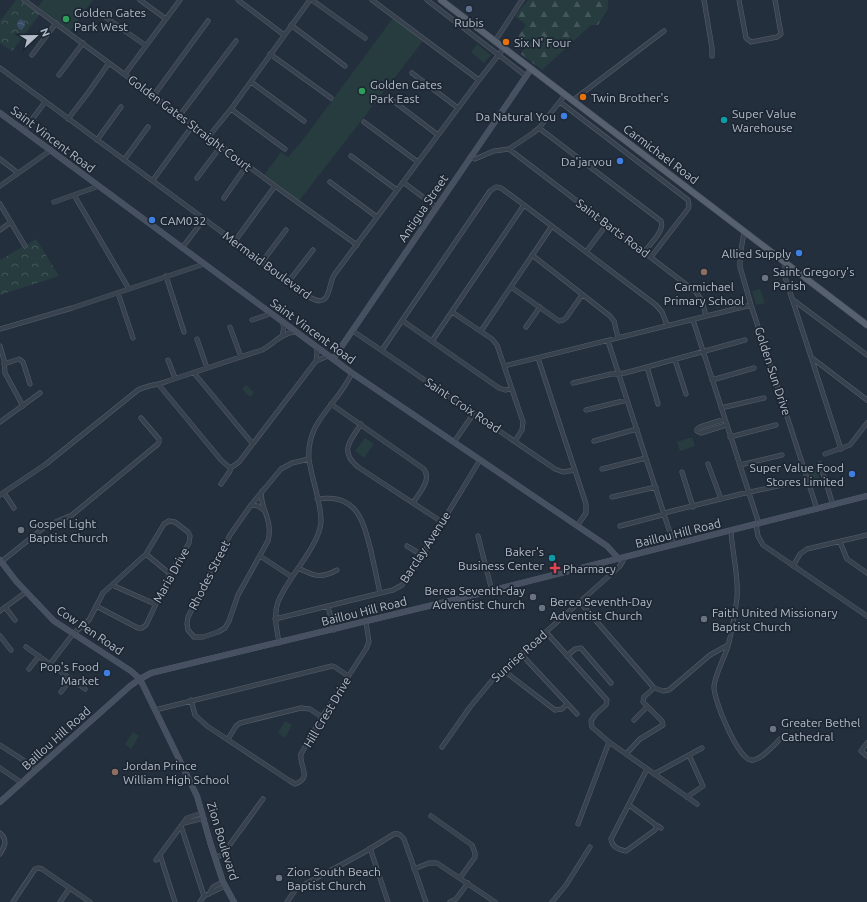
<svg xmlns="http://www.w3.org/2000/svg" width="867" height="902" viewBox="0 0 867 902" font-family="Ubuntu,sans-serif">
<style>
.grass{fill:#263c3f}
.forest{fill:url(#forest-firs)}
.park{fill:url(#park-crowns)}
.water{fill:url(#water-waves)}
.lines{fill:none;stroke-linecap:round;stroke-linejoin:round}
.street-casing{stroke:#565f6c;stroke-width:5}
.secondary-casing{stroke:#565f6c;stroke-width:6}
.primary-casing{stroke:#414a57;stroke-width:7}
.street{stroke:#38414e;stroke-width:4}
.secondary{stroke:#465061;stroke-width:5.5}
.primary{stroke:#56606e;stroke-width:6}
.service-dot{fill:#5c6f8a;stroke:#1d2633;stroke-width:1.5}
.leisure-dot{fill:#2e9e5b;stroke:#1d2633;stroke-width:1.5}
.food-dot{fill:#e8710a;stroke:#1d2633;stroke-width:1.5}
.shop-dot{fill:#3f7fe0;stroke:#1d2633;stroke-width:1.5}
.culture-dot{fill:#0f9aa8;stroke:#1d2633;stroke-width:1.5}
.education-dot{fill:#8d6e63;stroke:#1d2633;stroke-width:1.5}
.worship-dot{fill:#6b7280;stroke:#1d2633;stroke-width:1.5}
.health-dot{fill:#e0444e;stroke:#1d2633;stroke-width:1.5}
.labels{text-anchor:middle;dominant-baseline:central;stroke-width:3.5;stroke-linejoin:round;paint-order:stroke}
.poi-label{font-size:12px;fill:#b4bcc9;stroke:#1d2633;text-anchor:start}
.street-label{font-size:12px;fill:#b4bcc9;stroke:#1d2633}
</style>
<defs>
<pattern id="forest-firs" width="22" height="20" patternUnits="userSpaceOnUse"><rect width="22" height="20" fill="#263c3f"/><path d="M5 1l3.5 6h-7zM16 11l3.5 6h-7z" fill="#435659"/></pattern>
<pattern id="park-crowns" width="20" height="18" patternUnits="userSpaceOnUse"><rect width="20" height="18" fill="#263c3f"/><path d="M2 6a3 3 0 1 1 6 0M12 15a3 3 0 1 1 6 0" fill="none" stroke="#435659"/></pattern>
<pattern id="water-waves" width="16" height="10" patternUnits="userSpaceOnUse"><rect width="16" height="10" fill="#394c67"/><path d="M0 5q4-4 8 0t8 0" fill="none" stroke="#53647b"/></pattern>
</defs>
<rect width="100%" height="100%" fill="#242f3e"/>
<!-- grass -->
<path class="grass" d="M 43,0 L 93,0 L 70,31 L 38,7 Z
M 393,18 L 423,41 L 299,201 L 264,175 L 281,152 L 288,157 L 302,141 Z
M 477,44 L 491,55 L 484,63 L 471,52 Z
M 760,289 L 765,303 L 756,305 L 752,291 Z
M 728,297 L 730,304 L 717,308 L 714,301 Z
M 246,385 L 254,393 L 250,397 L 242,389 Z
M 692,437 L 695,446 L 680,451 L 677,442 Z
M 365,438 L 374,444 L 364,458 L 355,451 Z
M 816,470 L 821,484 L 813,486 L 809,473 Z
M 285,721 L 292,725 L 285,738 L 278,733 Z
M 133,732 L 139,736 L 131,749 L 125,744 Z"/>
<!-- forest -->
<path class="forest" d="M 528,0 L 608,0 L 608,9 L 598,25 L 591,25 L 542,70 L 521,54 L 527,44 L 518,36 L 526,25 L 515,16 Z"/>
<!-- park -->
<path class="park" d="M 16,0 L 19,0 L 40,14 L 12,51 L 0,43 L 0,21 Z
M 291,160 L 302,169 L 298,174 L 287,165 Z
M 36,239 L 59,276 L 0,295 L 0,260 Z"/>
<!-- water -->
<path class="water" d="M 21,19 L 25,22 L 25,25 L 22,30 L 19,29 L 17,25 L 18,21 Z"/>
<g class="lines">
<defs>
<path id="street" d="M 24,0 L 275,186 L 357,245
M 140,0 L 166,19
M 238,0 L 284,35
M 312,0 L 365,38
M 372,0 L 479,80
M 427,0 L 526,76
M 704,0 L 712,48 L 712,56
M 739,0 L 746,38 L 751,42 L 777,37 L 781,34 L 775,0
M 98,12 L 145,45
M 291,25 L 345,66
M 495,41 L 522,0
M 270,54 L 331,98
M 32,55 L 56,23
M 0,68 L 311,298 C 331,309 328,285 334,275 L 479,80 L 504,48
M 412,73 L 458,108
M 125,74 L 180,0
M 59,75 L 83,43
M 251,82 L 304,121
M 154,95 L 208,21
M 392,100 L 438,135
M 572,101 L 664,31
M 560,102 L 688,200 L 689,206 L 688,209 L 651,257
M 231,109 L 285,149
M 180,115 L 236,41
M 68,119 L 88,93 L 109,63
M 364,122 L 418,162
M 539,128 L 661,221 C 665,231 650,244 644,252
M 24,130 L 45,102
M 209,136 L 231,109 L 310,0
M 97,140 L 121,107
M 509,149 L 696,292 L 702,301 L 706,316
M 351,156 L 397,190
M 470,157 L 475,159 L 494,151 L 509,149 L 533,133 L 539,128 L 565,95
M 0,159 L 18,173
M 124,160 L 148,127
M 197,178 L 221,146
M 153,180 L 193,125
M 330,182 L 377,217
M 403,182 L 436,207
M 0,186 L 51,150
M 74,195 L 129,289
M 224,198 L 247,165
M 54,202 L 99,186
M 0,204 L 25,246
M 0,230 L 11,222
M 744,232 L 740,256 L 740,267 L 751,305 L 817,509
M 235,241 L 275,186
M 182,248 L 204,219
M 586,252 L 607,224
M 532,255 L 610,316 L 614,321 L 618,338
M 262,262 L 286,230
M 785,262 L 785,277 L 841,449
M 166,276 L 184,332
M 289,281 L 313,250
M 511,287 L 559,321 L 563,320 L 566,318 L 582,295
M 118,293 L 133,338
M 792,299 L 867,355
M 452,312 L 492,339 L 497,345 L 523,422 L 522,430 L 515,441
M 252,320 L 267,315 L 269,312
M 693,320 L 759,524
M 403,321 L 499,388 L 505,390 L 512,389
M 230,327 L 241,357
M 526,327 L 540,307
M 0,329 L 72,308 L 204,264
M 353,331 L 555,469 L 563,472 L 575,470
M 481,331 L 552,226
M 282,336 L 284,327 L 282,322
M 197,339 L 207,368
M 432,341 L 524,205
M 608,341 L 674,545
M 0,346 L 4,360 L 5,373 L 23,406
M 382,350 L 490,191 L 496,187 L 501,188 L 524,205 L 656,305 L 662,312 L 667,325
M 538,358 L 586,504 L 586,513 L 577,526
M 812,358 L 867,400
M 168,360 L 175,378
M 675,360 L 686,394
M 316,361 L 317,352 L 316,347
M 4,364 L 19,359 L 23,362 L 30,384
M 504,366 L 751,305
M 647,367 L 658,404
M 194,373 L 252,443
M 712,380 L 754,368
M 573,383 L 611,374 L 625,373 L 745,340
M 159,385 L 221,460 L 230,468
M 331,404 L 424,469 C 432,480 419,493 413,503
M 721,408 L 764,398
M 586,410 L 627,400
M 725,419 L 700,427 L 697,429 L 697,431 L 701,433 L 726,425
M 0,422 L 40,393
M 361,424 C 350,441 339,451 358,467 L 442,522
M 730,437 L 776,425
M 594,441 L 637,429
M 454,442 L 474,413
M 825,454 L 850,445 L 867,423
M 708,464 L 721,499
M 820,464 L 833,505
M 740,465 L 782,455
M 602,469 L 646,458
M 682,472 L 693,507
M 221,484 L 230,471 L 230,468 L 235,465 L 239,462 L 316,361 L 328,356
M 262,491 C 258,506 274,519 268,541 L 238,595 L 229,621 L 225,628 L 218,632 L 203,637 L 194,637 L 188,630 L 187,624 L 188,617 L 230,535 L 251,505 L 281,469 L 292,463 L 309,459
M 4,493 L 14,508
M 0,495 L 46,464 L 138,390 C 147,385 158,385 168,381 L 262,350 C 273,344 282,333 295,332
M 612,497 L 656,487
M 317,499 C 357,493 363,520 371,551 C 374,565 377,579 380,593
M 251,505 L 258,506 L 265,511
M 756,525 L 758,536 L 763,545 L 867,616
M 620,526 L 662,515 L 668,512 L 741,494 L 792,483
M 731,531 C 732,553 739,576 737,598 C 735,613 732,631 728,646 C 724,659 716,672 714,686 C 713,699 738,759 751,760 C 759,762 774,745 780,739
M 478,536 L 492,591
M 840,542 L 847,559 L 867,573
M 407,546 L 422,555
M 146,554 L 170,574
M 260,556 L 292,577
M 1,562 L 46,526 L 72,515 L 158,444 L 159,442 L 159,439 L 141,418
M 793,566 L 800,554 L 807,549 L 867,535
M 298,568 C 314,576 321,579 337,570
M 112,585 L 155,604
M 579,601 L 654,688 L 663,691 L 669,690 L 710,655 L 728,645
M 328,606 L 334,630
M 5,607 L 15,620
M 0,611 L 26,592
M 275,619 L 393,590 L 402,585 L 412,572 L 480,460
M 546,632 L 607,700 L 606,705 L 595,715 L 591,721 L 592,727 L 609,742 L 697,804
M 0,636 L 11,650
M 279,643 C 277,629 273,616 278,602 C 287,578 319,547 321,522 C 322,505 311,477 309,459 C 306,420 338,405 352,373
M 26,647 L 85,689
M 521,654 L 577,714
M 567,656 L 575,649 L 581,648 L 611,683
M 50,664 L 73,634 L 89,620 L 103,593 L 146,554 L 164,524 L 169,521 L 175,522 L 188,532 L 190,536 L 189,543 L 170,574 L 146,625 L 142,628 L 138,628 L 96,606
M 29,669 L 39,656
M 503,670 L 555,710 L 562,709 L 567,704
M 61,692 L 71,679
M 191,700 L 195,715 L 207,726 L 290,781 L 295,784 C 313,777 299,767 301,754 L 322,717 L 366,649 L 369,642 L 366,622
M 155,710 L 332,666 L 335,667 L 348,676
M 634,720 L 647,707
M 228,739 L 236,726 L 240,723 L 301,708 L 310,709 L 322,717
M 867,743 L 861,751 L 867,756
M 0,745 L 37,769
M 442,747 L 470,707 L 494,678 L 619,567 L 623,561 L 624,558
M 626,754 L 640,739 L 663,725 L 662,721 L 643,702 L 644,697 L 654,688
M 0,768 L 22,783
M 654,774 L 702,748
M 687,797 L 703,786 L 689,755
M 629,805 L 656,825 L 655,830 L 626,851 C 619,850 612,847 611,839 L 647,769
M 431,816 L 472,845 L 475,853 L 475,857 L 460,878
M 184,823 L 204,818
M 578,824 L 609,742
M 656,825 L 661,828
M 181,826 L 204,896
M 0,833 C 8,840 5,846 0,854
M 370,848 L 388,902
M 160,855 L 175,902
M 215,858 L 223,854 L 263,799
M 156,860 L 187,818 L 202,813
M 414,869 L 429,863 L 437,863 L 495,902
M 209,894 L 213,887 L 223,882
M 13,902 L 35,869 L 38,868 L 42,869 L 90,902
M 60,902 L 69,889
M 200,902 L 204,896 L 225,886
M 287,902 L 296,889 L 363,853 L 394,834 C 399,833 401,835 404,839 L 426,902
M 450,902 L 456,899 L 468,883
M 552,902 L 566,885 L 590,847"/>
<path id="secondary" d="M 0,113 L 352,373 L 607,546 L 619,559
M 333,359 L 531,69
M 0,560 L 16,581 L 54,621 L 131,671 L 140,679 L 197,796 L 210,842 L 223,882 L 234,902
M 0,802 L 130,686 L 140,679 L 151,673 L 470,596 L 867,496"/>
<path id="primary" d="M 441,0 L 867,325"/>
</defs>
<!-- street casing -->
<use href="#street" class="street-casing"/>
<!-- secondary casing -->
<use href="#secondary" class="secondary-casing"/>
<!-- primary casing -->
<use href="#primary" class="primary-casing"/>
<!-- street -->
<use href="#street" class="street"/>
<!-- secondary -->
<use href="#secondary" class="secondary"/>
<!-- primary -->
<use href="#primary" class="primary"/>
</g>
<!-- markers -->
<circle class="service-dot" cx="469" cy="9" r="4"/>
<g class="leisure-dot">
<circle cx="66" cy="19" r="4"/>
<circle cx="362" cy="91" r="4"/>
</g>
<g class="food-dot">
<circle cx="506" cy="42" r="4"/>
<circle cx="583" cy="97" r="4"/>
</g>
<g class="shop-dot">
<circle cx="564" cy="116" r="4"/>
<circle cx="620" cy="161" r="4"/>
<circle cx="152" cy="220" r="4"/>
<circle cx="799" cy="253" r="4"/>
<circle cx="852" cy="474" r="4"/>
<circle cx="107" cy="673" r="4"/>
</g>
<g class="culture-dot">
<circle cx="724" cy="120" r="4"/>
<circle cx="552" cy="558" r="4"/>
</g>
<g class="education-dot">
<circle cx="704" cy="272" r="4"/>
<circle cx="115" cy="772" r="4"/>
</g>
<g class="worship-dot">
<circle cx="765" cy="278" r="4"/>
<circle cx="21" cy="530" r="4"/>
<circle cx="533" cy="597" r="4"/>
<circle cx="542" cy="608" r="4"/>
<circle cx="704" cy="619" r="4"/>
<circle cx="773" cy="729" r="4"/>
<circle cx="279" cy="878" r="4"/>
</g>
<path class="health-dot" d="M553 562h4v4h4v4h-4v4h-4v-4h-4v-4h4z"/>
<g class="labels">
<!-- poi labels -->
<g class="poi-label">
<text x="74" y="12">Golden Gates<tspan x="74" dy="14">Park West</tspan></text>
<text x="469" y="22" text-anchor="middle">Rubis</text>
<text x="514" y="42">Six N' Four</text>
<text x="370" y="84">Golden Gates<tspan x="370" dy="14">Park East</tspan></text>
<text x="591" y="97">Twin Brother's</text>
<text x="732" y="113">Super Value<tspan x="732" dy="14">Warehouse</tspan></text>
<text x="556" y="116" text-anchor="end">Da Natural You</text>
<text x="612" y="161" text-anchor="end">Da'jarvou</text>
<text x="160" y="220">CAM032</text>
<text x="791" y="253" text-anchor="end">Allied Supply</text>
<text x="773" y="271">Saint Gregory's<tspan x="773" dy="14">Parish</tspan></text>
<text x="704" y="286" text-anchor="middle">Carmichael<tspan x="704" dy="14">Primary School</tspan></text>
<text x="844" y="467" text-anchor="end">Super Value Food<tspan x="844" dy="14">Stores Limited</tspan></text>
<text x="29" y="523">Gospel Light<tspan x="29" dy="14">Baptist Church</tspan></text>
<text x="544" y="551" text-anchor="end">Baker's<tspan x="544" dy="14">Business Center</tspan></text>
<text x="563" y="568">Pharmacy</text>
<text x="525" y="590" text-anchor="end">Berea Seventh-day<tspan x="525" dy="14">Adventist Church</tspan></text>
<text x="550" y="601">Berea Seventh-Day<tspan x="550" dy="14">Adventist Church</tspan></text>
<text x="712" y="612">Faith United Missionary<tspan x="712" dy="14">Baptist Church</tspan></text>
<text x="99" y="666" text-anchor="end">Pop's Food<tspan x="99" dy="14">Market</tspan></text>
<text x="781" y="722">Greater Bethel<tspan x="781" dy="14">Cathedral</tspan></text>
<text x="123" y="765">Jordan Prince<tspan x="123" dy="14">William High School</tspan></text>
<text x="287" y="871">Zion South Beach<tspan x="287" dy="14">Baptist Church</tspan></text>
</g>
<!-- street labels -->
<g class="street-label">
<text transform="translate(190 123) rotate(37)">Golden Gates Straight Court</text>
<text transform="translate(53 139) rotate(37)">Saint Vincent Road</text>
<text transform="translate(661 154) rotate(37)">Carmichael Road</text>
<text transform="translate(423 208) rotate(-56)">Antigua Street</text>
<text transform="translate(613 228) rotate(37)">Saint Barts Road</text>
<text transform="translate(267 265) rotate(36)">Mermaid Boulevard</text>
<text transform="translate(313 331) rotate(36)">Saint Vincent Road</text>
<text transform="translate(773 371) rotate(72)">Golden Sun Drive</text>
<text transform="translate(463 405) rotate(34)">Saint Croix Road</text>
<text transform="translate(678 533) rotate(-14)">Baillou Hill Road</text>
<text transform="translate(425 547) rotate(-57)">Barclay Avenue</text>
<text transform="translate(171 575) rotate(-61)">Maria Drive</text>
<text transform="translate(209 575) rotate(-63)">Rhodes Street</text>
<text transform="translate(364 611) rotate(-14)">Baillou Hill Road</text>
<text transform="translate(90 630) rotate(34)">Cow Pen Road</text>
<text transform="translate(519 656) rotate(-42)">Sunrise Road</text>
<text transform="translate(327 712) rotate(-59)">Hill Crest Drive</text>
<text transform="translate(56 738) rotate(-42)">Baillou Hill Road</text>
<text transform="translate(223 841) rotate(73)">Zion Boulevard</text>
</g>
</g>
<!-- north arrow -->
<g transform="translate(36 36) rotate(68)" stroke="#1d2633" stroke-width="3" paint-order="stroke">
<path d="M0-3L7 15L0 10L-7 15Z" fill="#b4bcc9"/>
<text y="-6" font-size="11" font-weight="bold" text-anchor="middle" fill="#b4bcc9">N</text>
</g>
</svg>
